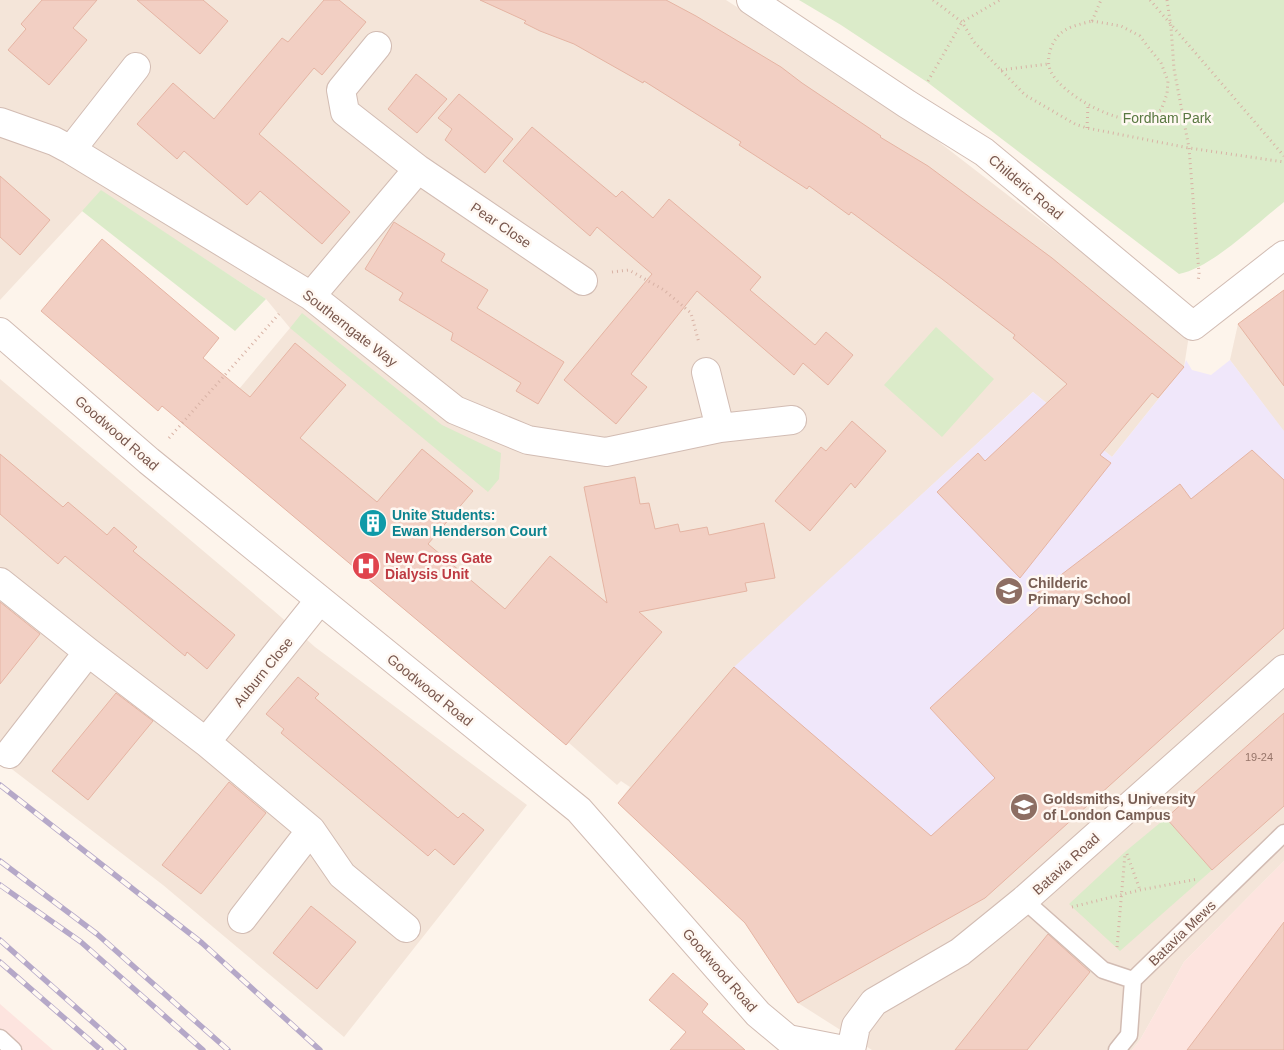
<svg xmlns="http://www.w3.org/2000/svg" width="1284" height="1050" viewBox="0 0 1284 1050" font-family="Arial,sans-serif">
<style>
.residential{fill:#f4e5d9}
.commercial{fill:#fde4df}
.education{fill:#f0e7fa}
.green{fill:#dbebc9}
.building{fill:#f2cfc3;stroke:#e5b4a3}
.lines{fill:none;stroke-linecap:round;stroke-linejoin:round}
.lane-casing{stroke:#d2bcb3;stroke-width:19}
.street-casing{stroke:#d2bcb3;stroke-width:30}
.path{stroke:#d8b2a5;stroke-width:3;stroke-dasharray:1 4;stroke-linecap:butt}
.lane{stroke:#fff;stroke-width:16}
.street{stroke:#fff;stroke-width:28}
.rail-casing{stroke:#b5a8c8;stroke-width:5.5}
.rail{stroke:#fff8f2;stroke-width:4;stroke-dasharray:11;stroke-linecap:butt}
.labels{text-anchor:middle;dominant-baseline:central;stroke-width:5;stroke-linejoin:round;paint-order:stroke}
.number-label{font-size:11px;fill:#97756a}
.park-label{font-size:14px;fill:#597841;stroke:#fff8f2}
.street-label{font-size:14px;fill:#79574d;stroke:#fff8f2}
.culture-label{font-size:14px;font-weight:bold;fill:#0d838f;stroke:#fff8f2;text-anchor:start}
.health-label{font-size:14px;font-weight:bold;fill:#be3a42;stroke:#fff8f2;text-anchor:start}
.education-label{font-size:14px;font-weight:bold;fill:#785e54;stroke:#fff8f2;text-anchor:start}
</style>
<rect width="100%" height="100%" fill="#fdf4eb"/>
<!-- residential -->
<path class="residential" d="M 0,0 L 726,0 L 900,112 L 1189,335 L 1184,367 L 1112,457 L 1033,392 L 734,668 L 1284,515 L 1284,861 L 1184,962 L 1140,1040 L 1132,1050 L 872,1050 L 798,1003 L 745,923 L 618,803 L 630,787 L 621,781 L 617,785 L 569,743 L 566,745 L 199,437 L 290,328 L 266,299 L 101,191 L 0,300 Z
M 1284,290 L 1284,432 L 1230,360 L 1238,324 Z
M 0,379 L 273,610 L 315,647 L 527,805 L 344,1037 L 163,885 L 0,760 Z"/>
<!-- commercial -->
<path class="commercial" d="M 1284,861 L 1284,1050 L 1132,1050 L 1140,1040 L 1184,962 Z
M 0,1004 L 53,1050 L 0,1050 Z"/>
<!-- education -->
<path class="education" d="M 1186,360 L 1192,370 L 1211,375 L 1230,360 L 1284,431 L 1284,515 L 1116,779 L 931,836 L 734,667 L 1033,392 L 1112,457 L 1184,367 Z"/>
<!-- green -->
<path class="green" d="M 799,0 L 1284,0 L 1284,202 C 1256,224 1213,267 1179,274 L 927,82 L 841,25 Z
M 101,190 L 266,299 L 235,331 L 82,211 Z
M 302,313 L 442,425 L 501,453 L 499,479 L 488,492 L 290,328 Z
M 936,327 L 994,379 L 942,437 L 884,385 Z
M 1166,818 L 1212,870 L 1120,951 L 1069,904 L 1126,851 Z"/>
<!-- building -->
<path class="building" d="M 42,0 L 97,0 L 73,28 L 87,40 L 49,85 L 8,50 L 26,29 L 21,24 Z
M 137,0 L 203,0 L 228,21 L 200,54 Z
M 324,0 L 339,0 L 366,22 L 322,75 L 314,68 L 259,134 L 350,212 L 322,244 L 260,191 L 247,205 L 184,151 L 177,159 L 137,124 L 173,83 L 214,119 L 282,38 L 288,42 Z
M 480,0 L 666,0 L 696,16 L 781,67 L 802,83 L 881,136 L 880,137 L 928,166 L 1052,258 L 1184,367 L 1158,398 L 1152,393 L 1100,455 L 1111,463 L 1020,578 L 937,492 L 978,453 L 985,461 L 1067,384 L 1013,338 L 1015,335 L 942,279 L 851,212 L 849,215 L 809,186 L 807,189 L 739,145 L 741,142 L 644,81 L 643,83 L 574,44 L 540,31 L 524,23 L 526,21 Z
M 416,74 L 447,99 L 417,133 L 388,109 Z
M 459,94 L 513,139 L 485,173 L 445,140 L 452,129 L 438,118 Z
M 532,127 L 616,197 L 622,191 L 653,218 L 669,199 L 761,277 L 750,290 L 815,345 L 826,332 L 853,355 L 828,385 L 803,363 L 794,375 L 697,291 L 631,374 L 647,387 L 616,424 L 564,380 L 652,274 L 597,227 L 590,236 L 503,161 Z
M 0,176 L 50,220 L 20,255 L 0,237 Z
M 394,222 L 445,254 L 441,261 L 488,290 L 477,308 L 564,362 L 538,404 L 516,391 L 521,383 L 451,340 L 453,333 L 399,300 L 403,293 L 365,269 Z
M 102,239 L 219,338 L 203,358 L 250,397 L 295,343 L 346,385 L 300,438 L 377,502 L 422,449 L 473,491 L 428,544 L 505,609 L 550,556 L 607,603 L 584,487 L 635,477 L 640,504 L 649,503 L 655,529 L 678,524 L 680,532 L 707,527 L 709,535 L 764,523 L 775,578 L 745,583 L 747,591 L 639,612 L 662,632 L 566,745 L 162,406 L 158,411 L 41,311 Z
M 1284,290 L 1284,386 L 1238,324 Z
M 852,421 L 886,451 L 855,488 L 851,483 L 810,531 L 775,501 L 821,447 L 826,451 Z
M 1252,450 L 1284,480 L 1284,628 L 985,898 L 798,1003 L 745,923 L 618,803 L 734,667 L 931,836 L 995,778 L 930,708 L 1044,603 L 1036,594 L 1180,484 L 1191,499 Z
M 0,454 L 63,507 L 68,502 L 107,535 L 114,527 L 137,547 L 133,551 L 235,635 L 207,669 L 187,652 L 185,656 L 65,556 L 58,564 L 0,514 Z
M 0,602 L 40,634 L 0,684 Z
M 298,677 L 319,694 L 315,698 L 458,818 L 463,813 L 484,830 L 454,865 L 435,849 L 428,856 L 281,733 L 284,729 L 266,714 Z
M 116,693 L 153,721 L 88,800 L 52,771 Z
M 1284,713 L 1284,806 L 1212,870 L 1166,818 Z
M 229,782 L 266,813 L 201,894 L 162,865 Z
M 311,906 L 356,942 L 317,989 L 273,953 Z
M 1284,922 L 1284,1050 L 1187,1050 Z
M 1048,934 L 1090,972 L 1027,1050 L 955,1050 Z
M 673,973 L 708,1004 L 702,1012 L 745,1050 L 670,1050 L 686,1032 L 649,1000 Z"/>
<g class="lines">
<defs>
<path id="lane" d="M 1024,900 L 1103,970 L 1133,980
M 0,1038 L 13,1050
M 1117,1050 L 1129,1035 L 1133,980 L 1284,833"/>
<path id="street" d="M 751,0 L 907,104 L 984,152 L 1193,326 L 1284,255
M 0,122 L 54,141 L 71,150 L 311,296 L 455,410 L 528,440 L 606,452 L 720,428 L 792,420
M 71,150 L 136,67
M 418,169 L 583,281
M 311,296 L 418,169 L 345,112 L 341,90 L 377,46
M 0,332 L 149,461 L 579,810 L 758,1014 L 788,1039 L 844,1050
M 706,372 L 720,428
M 0,582 L 88,652 L 206,742 L 311,830 L 342,875 L 406,928
M 206,742 L 319,601
M 9,754 L 88,652
M 242,919 L 311,830
M 851,1050 L 856,1026 L 874,1002 L 960,952 L 1024,900 L 1284,669"/>
</defs>
<!-- lane casing -->
<use href="#lane" class="lane-casing"/>
<!-- street casing -->
<use href="#street" class="street-casing"/>
<!-- path -->
<path class="path" d="M 933,0 L 962,22 L 974,42 L 1025,95 L 1075,124 L 1087,128 L 1189,148 L 1284,162
M 1150,0 L 1284,156
M 1167,0 L 1171,27 L 1174,69 L 1189,148 L 1199,273 L 1198,282
M 1092,21 L 1121,26 L 1140,36 L 1149,48 L 1161,63 L 1168,81 L 1167,94 L 1161,110 C 1151,115 1139,120 1128,119 C 1105,117 1062,93 1051,72 C 1045,60 1051,42 1060,34 C 1068,26 1082,24 1092,21 Z
M 1092,21 L 1101,0
M 1001,70 L 1048,64
M 928,81 L 962,22 L 1000,0
M 1087,128 L 1088,105
M 612,272 L 629,270 L 664,290 L 691,313 L 699,343
M 169,438 L 279,314
M 1127,854 L 1140,890
M 1072,907 L 1140,890 L 1198,879
M 1117,947 L 1125,854"/>
<!-- lane -->
<use href="#lane" class="lane"/>
<!-- street -->
<use href="#street" class="street"/>
<defs>
<path id="rail" d="M 0,785 L 202,943 L 320,1050
M 0,861 L 97,934 L 228,1050
M 0,885 L 81,942 L 203,1050
M 0,940 L 124,1050
M 0,962 L 101,1050"/>
</defs>
<!-- rail casing -->
<use href="#rail" class="rail-casing"/>
<!-- rail -->
<use href="#rail" class="rail"/>
</g>
<!-- icons -->
<defs>
<symbol id="building-disc" viewBox="-11 -11 22 22"><circle r="9.5" fill="#0f9aa8" stroke="#fff8f2"/><path d="M-4-6H4V6H1V3H-1V6H-4ZM-2.5-4.3h1.7v1.8h-1.7ZM.8-4.3h1.7v1.8H.8ZM-2.5-1h1.7V.8h-1.7ZM.8-1h1.7V.8H.8Z" fill="#fff"/></symbol>
<symbol id="hospital-disc" viewBox="-11 -11 22 22"><circle r="9.5" fill="#e0444e" stroke="#fff8f2"/><path d="M-5-5h3v3.5h4V-5h3V5h-3V1.5h-4V5h-3Z" fill="#fff"/></symbol>
<symbol id="school-disc" viewBox="-11 -11 22 22"><circle r="9.5" fill="#8d6e63" stroke="#fff8f2"/><path d="M0-5L7-2L0 1L-7-2ZM-4 1L0 2.5L4 1V4Q0 6-4 4Z" fill="#fff"/></symbol>
<symbol id="university-disc" viewBox="-11 -11 22 22"><circle r="9.5" fill="#8d6e63" stroke="#fff8f2"/><path d="M0-5L7-2L0 1L-7-2ZM-4 1L0 2.5L4 1V4Q0 6-4 4Z" fill="#fff"/></symbol>
</defs>
<g fill-rule="evenodd">
<use href="#building-disc" x="357" y="507" width="32" height="32"/>
<use href="#hospital-disc" x="350" y="550" width="32" height="32"/>
<use href="#school-disc" x="993" y="575" width="32" height="32"/>
<use href="#university-disc" x="1008" y="791" width="32" height="32"/>
</g>
<g class="labels">
<!-- number labels -->
<g class="number-label">
<text x="1259" y="757">19-24</text>
</g>
<!-- park labels -->
<g class="park-label">
<text x="1167" y="118">Fordham Park</text>
</g>
<!-- street labels -->
<g class="street-label">
<text transform="translate(1026 187) rotate(40)">Childeric Road</text>
<text transform="translate(501 225) rotate(34)">Pear Close</text>
<text transform="translate(350 328) rotate(38)">Southerngate Way</text>
<text transform="translate(117 433) rotate(41)">Goodwood Road</text>
<text transform="translate(263 672) rotate(-51)">Auburn Close</text>
<text transform="translate(430 690) rotate(39)">Goodwood Road</text>
<text transform="translate(1066 864) rotate(-42)">Batavia Road</text>
<text transform="translate(1182 933) rotate(-44)">Batavia Mews</text>
<text transform="translate(720 970) rotate(49)">Goodwood Road</text>
</g>
<!-- culture labels -->
<g class="culture-label">
<text x="392" y="515">Unite Students:<tspan x="392" dy="16">Ewan Henderson Court</tspan></text>
</g>
<!-- health labels -->
<g class="health-label">
<text x="385" y="558">New Cross Gate<tspan x="385" dy="16">Dialysis Unit</tspan></text>
</g>
<!-- education labels -->
<g class="education-label">
<text x="1028" y="583">Childeric<tspan x="1028" dy="16">Primary School</tspan></text>
<text x="1043" y="799">Goldsmiths, University<tspan x="1043" dy="16">of London Campus</tspan></text>
</g>
</g>
</svg>
